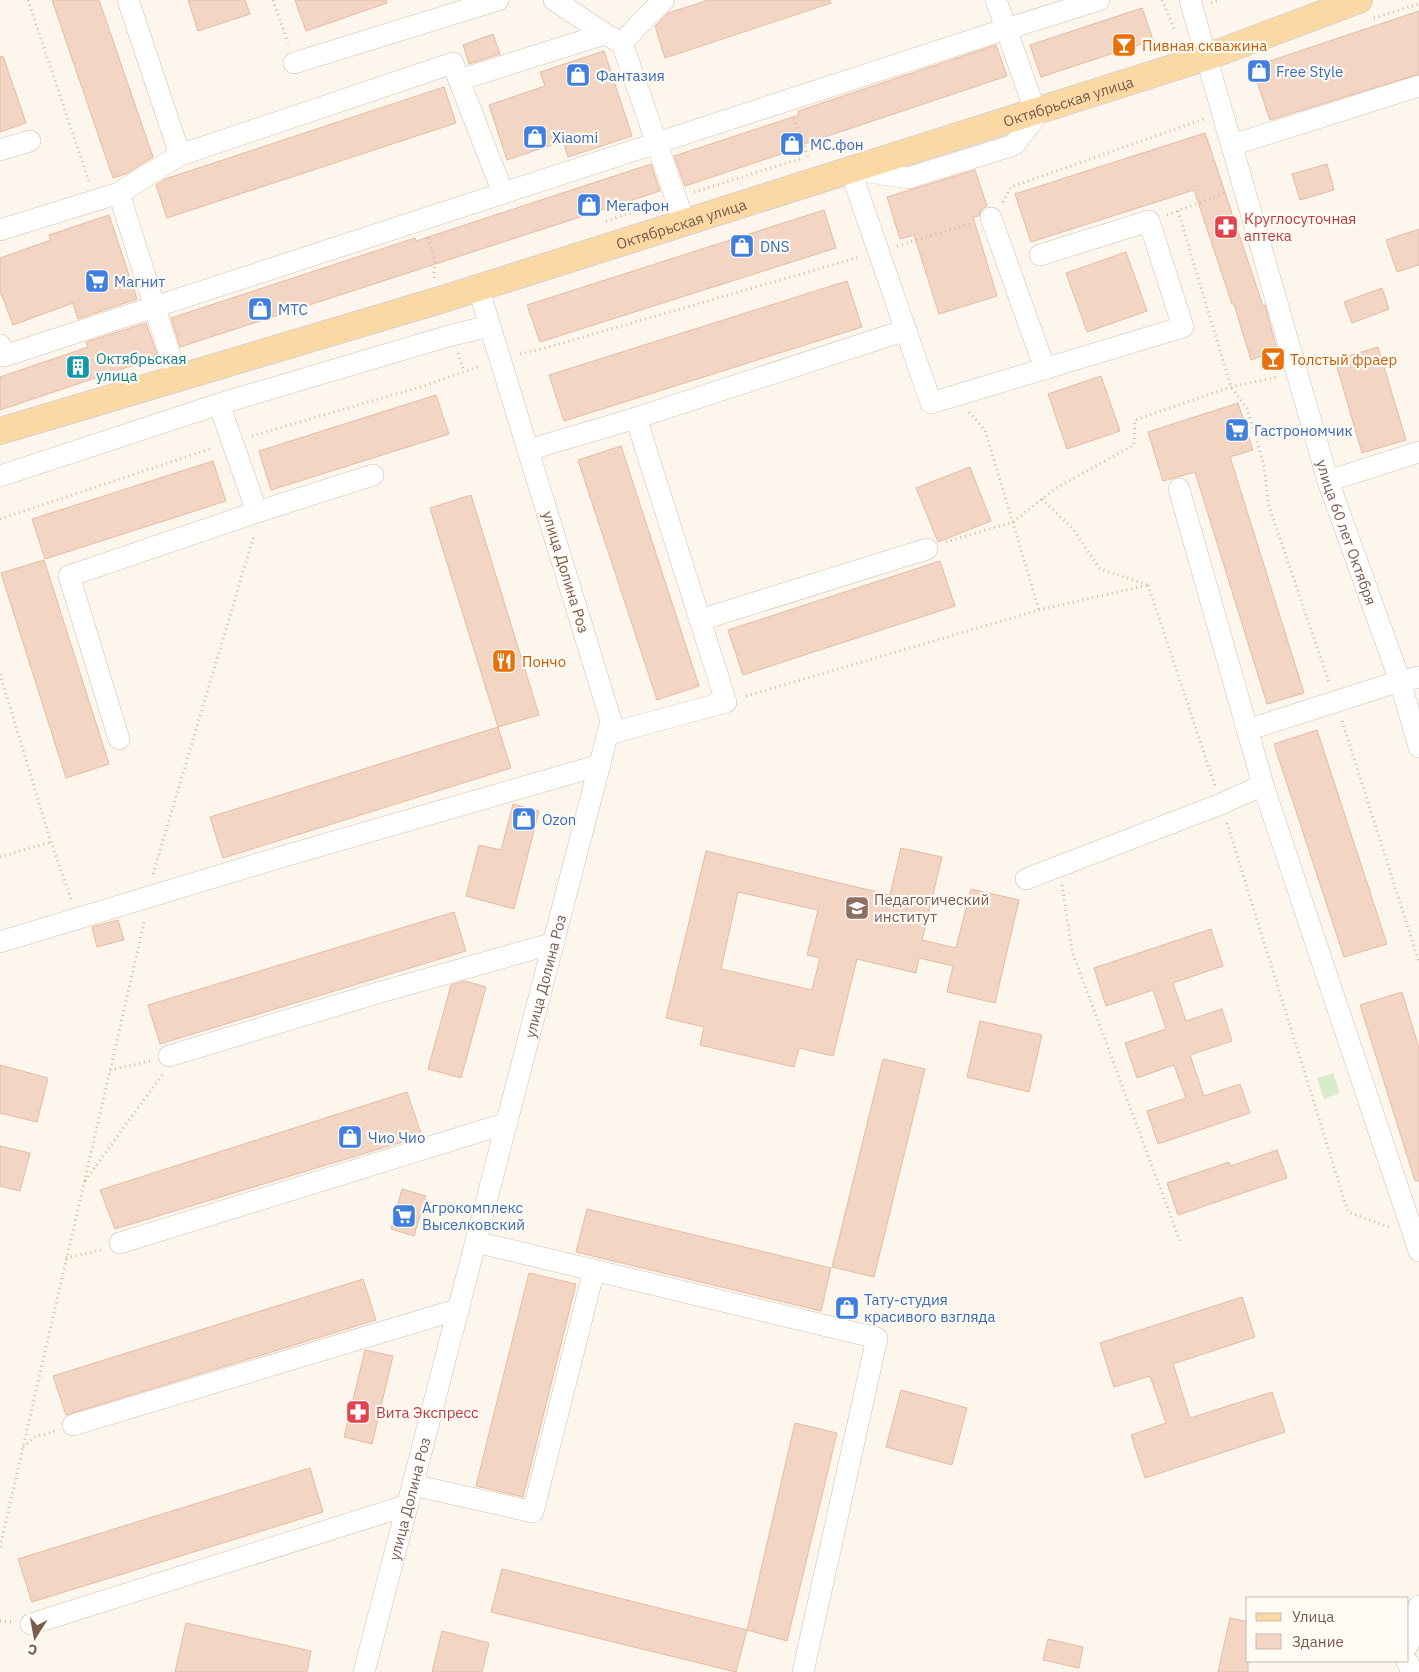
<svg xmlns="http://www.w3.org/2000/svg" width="1419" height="1672" viewBox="0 0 1419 1672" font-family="'IBM Plex Sans',sans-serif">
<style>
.green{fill:#d8ecc9}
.building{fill:#f3d5c3;stroke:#e6bba3;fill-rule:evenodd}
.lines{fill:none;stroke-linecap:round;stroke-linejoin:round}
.minor-casing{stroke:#d1beb0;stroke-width:22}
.major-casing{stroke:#dad1cd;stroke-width:28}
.path{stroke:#d9b8a5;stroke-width:3;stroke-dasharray:1 4;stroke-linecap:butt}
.minor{stroke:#fff;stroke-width:21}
.major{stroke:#fbd9a5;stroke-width:26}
.labels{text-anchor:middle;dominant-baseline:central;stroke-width:4.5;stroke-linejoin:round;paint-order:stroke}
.food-label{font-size:15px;fill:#c56008;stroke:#fffaf3;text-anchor:start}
.shop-label{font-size:15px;fill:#366cbe;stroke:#fffaf3;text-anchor:start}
.street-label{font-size:15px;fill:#7a5c4d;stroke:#fffaf3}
.health-label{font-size:15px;fill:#be3a42;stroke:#fffaf3;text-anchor:start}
.culture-label{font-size:15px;fill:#0d838f;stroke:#fffaf3;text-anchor:start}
.education-label{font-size:15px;fill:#785e54;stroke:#fffaf3;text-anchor:start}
</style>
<rect width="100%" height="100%" fill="#fdf6ec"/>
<!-- green -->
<path class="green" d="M 1333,1073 L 1340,1093 L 1324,1099 L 1317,1078 Z"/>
<!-- building -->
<path class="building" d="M 52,0 L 99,0 L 153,157 L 126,174 L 113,178 Z
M 188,0 L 245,0 L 250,14 L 198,31 Z
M 295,0 L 386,0 L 387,3 L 306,31 Z
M 709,0 L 830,0 L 831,3 L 665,58 L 655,26 L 668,13 Z
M 1142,8 L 1153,40 L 1041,77 L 1030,45 Z
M 1419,11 L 1419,74 L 1270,120 L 1252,67 Z
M 493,34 L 500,54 L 469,64 L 463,45 Z
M 996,45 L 1007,76 L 795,147 L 796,149 L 685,186 L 674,156 L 799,115 L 798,111 Z
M 604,51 L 632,136 L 568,157 L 563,141 L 507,160 L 489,105 L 545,86 L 540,72 Z
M 3,56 L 26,123 L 0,132 L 0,57 Z
M 444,87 L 456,123 L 167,218 L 156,185 L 165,179 Z
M 1205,133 L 1263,306 L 1265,305 L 1277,350 L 1251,360 L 1234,304 L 1232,304 L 1194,190 L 1031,242 L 1015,194 Z
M 651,164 L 660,191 L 180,347 L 171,318 L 415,238 L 416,241 Z
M 1327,164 L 1334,190 L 1300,200 L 1292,174 Z
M 975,170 L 987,206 L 981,210 L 979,216 L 973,217 L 997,296 L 939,314 L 914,235 L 900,239 L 887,197 Z
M 824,210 L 836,248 L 540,342 L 527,305 Z
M 109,215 L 137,299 L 78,319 L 73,303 L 13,325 L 0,291 L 0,258 L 51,240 L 49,235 Z
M 1419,229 L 1419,265 L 1397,272 L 1386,240 Z
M 1126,252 L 1147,311 L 1087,332 L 1066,273 Z
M 847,281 L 862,327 L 564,421 L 549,375 Z
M 1382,288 L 1389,309 L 1352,323 L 1344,302 Z
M 146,323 L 157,354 L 154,355 L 155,358 L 0,410 L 0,377 L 88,347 L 86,342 Z
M 1378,347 L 1406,440 L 1362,453 L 1335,360 Z
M 1101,376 L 1120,431 L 1067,449 L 1048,394 Z
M 436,395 L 449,434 L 271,490 L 259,451 Z
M 1238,403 L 1253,450 L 1230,457 L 1304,693 L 1267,704 L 1195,472 L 1163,481 L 1148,432 Z
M 621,446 L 699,686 L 657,700 L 578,460 Z
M 213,461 L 226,501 L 45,559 L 32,519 Z
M 970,467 L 991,521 L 938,542 L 916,488 Z
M 471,495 L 539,715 L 498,727 L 430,508 Z
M 44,560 L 109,764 L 66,778 L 1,573 Z
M 940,561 L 955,606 L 743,675 L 728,630 Z
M 498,727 L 511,768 L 223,858 L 210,817 Z
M 1317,730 L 1387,944 L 1344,957 L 1274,744 Z
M 513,804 L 539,811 L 514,909 L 466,896 L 479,845 L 501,850 Z
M 901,848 L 942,857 L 922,940 L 956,948 L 971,889 L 1019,900 L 995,1003 L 947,992 L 953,966 L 919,958 L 916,973 L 857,959 L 833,1056 L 799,1048 L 794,1067 L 700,1045 L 704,1027 L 666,1018 L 706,851 L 890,895 ZM 738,892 L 818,910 L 807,955 L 820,958 L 812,990 L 721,969 Z
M 454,912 L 466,951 L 160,1044 L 148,1005 Z
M 118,920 L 124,940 L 97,947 L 92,927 Z
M 1211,929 L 1223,966 L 1173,983 L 1186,1021 L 1222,1009 L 1232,1041 L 1190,1055 L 1204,1096 L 1240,1084 L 1250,1113 L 1158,1144 L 1147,1111 L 1186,1098 L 1174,1065 L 1137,1078 L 1125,1043 L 1166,1029 L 1153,990 L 1106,1006 L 1094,968 Z
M 465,981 L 486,987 L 461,1078 L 428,1069 L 451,985 Z
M 1402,992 L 1419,1048 L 1419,1181 L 1415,1181 L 1360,1005 Z
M 980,1021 L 1042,1035 L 1029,1092 L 967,1077 Z
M 883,1059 L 925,1069 L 874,1277 L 832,1267 Z
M 0,1065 L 48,1078 L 37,1122 L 0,1113 Z
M 407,1092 L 422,1136 L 115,1229 L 100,1190 Z
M 0,1146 L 30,1153 L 20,1191 L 0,1186 Z
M 1277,1150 L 1287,1178 L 1178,1215 L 1167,1183 L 1229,1162 L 1231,1166 Z
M 402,1189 L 426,1196 L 414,1236 L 391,1229 Z
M 587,1209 L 831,1268 L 821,1311 L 576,1252 Z
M 529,1273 L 576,1284 L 523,1497 L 476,1486 Z
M 363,1279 L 376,1320 L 66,1415 L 53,1376 Z
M 1242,1297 L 1255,1337 L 1173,1364 L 1190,1418 L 1272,1392 L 1285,1432 L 1145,1478 L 1131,1435 L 1166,1423 L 1150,1376 L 1114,1387 L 1100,1343 Z
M 365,1350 L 393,1356 L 372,1444 L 344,1437 Z
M 901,1390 L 967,1408 L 952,1465 L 886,1447 Z
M 795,1423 L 837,1433 L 787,1641 L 747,1630 Z
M 310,1468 L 323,1512 L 32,1602 L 18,1559 Z
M 502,1569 L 747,1630 L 736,1672 L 491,1612 Z
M 1230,1618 L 1248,1622 L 1248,1672 L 1218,1672 Z
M 186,1623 L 311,1651 L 307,1672 L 175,1672 Z
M 442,1631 L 489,1643 L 482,1672 L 432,1672 Z
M 1048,1639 L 1083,1647 L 1079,1668 L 1043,1660 Z"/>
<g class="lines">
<defs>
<g id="minor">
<path d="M 128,0 L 180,155"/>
<path d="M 554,0 L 605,34"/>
<path d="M 996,0 L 1035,111"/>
<path id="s1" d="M 1190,0 L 1328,481 L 1400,681 L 1419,747"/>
<path d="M 622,43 L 647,16 L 664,0"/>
<path d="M 294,63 L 498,0"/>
<path d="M 459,80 L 503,193"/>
<path d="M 1232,145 L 1419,86"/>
<path d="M 0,150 L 30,141"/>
<path d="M 119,193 L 180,155 L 453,63 L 459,80 L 605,34 L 622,43 L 684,222"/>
<path d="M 991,218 L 1045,369"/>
<path d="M 0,230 L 119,193 L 177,378"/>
<path d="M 1040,255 L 1149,221 L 1183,327 L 931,403 L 850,169 L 908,178 L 1014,145 L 1042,109"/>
<path d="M 0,345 L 4,356 L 1006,29 L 1099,0"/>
<path d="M 219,404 L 257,512 L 373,475"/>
<path d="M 528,450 L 636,418 L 906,330"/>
<path d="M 0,476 L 219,404 L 452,335 L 490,326"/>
<path d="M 1328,481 L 1419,452"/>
<path d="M 700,620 L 927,549"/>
<path d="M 1247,730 L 1400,681 L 1419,677"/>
<path d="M 608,734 L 726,702 L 636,418"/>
<path d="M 119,739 L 69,576 L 257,512"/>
<path d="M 1263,785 L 1419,1251"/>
<path d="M 1026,879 L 1221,804 L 1263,785 L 1179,489"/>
<path d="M 0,942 L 281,857 L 600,765"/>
<path d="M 169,1056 L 374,994 L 554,943"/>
<path d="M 476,1242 L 877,1338 L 803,1672"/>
<path d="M 120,1243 L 507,1123"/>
<path d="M 73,1425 L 459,1309"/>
<path d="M 413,1485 L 533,1512 L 594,1270"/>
<path d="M 31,1624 L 408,1505"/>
<path d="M 1408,1645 L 1419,1606"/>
<path d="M 1407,1661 L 1412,1672"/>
<path id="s2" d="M 364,1672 L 611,721 L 478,287"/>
</g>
<g id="major">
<path id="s3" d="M 0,431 L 440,300 L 1207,57 L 1359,0"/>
</g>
</defs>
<!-- minor casing -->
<use href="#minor" class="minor-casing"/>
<!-- major casing -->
<use href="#major" class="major-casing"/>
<!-- path -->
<path class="path" d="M 28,0 L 89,182
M 273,0 L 288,43
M 1162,0 L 1175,31
M 1211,3 L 1220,0
M 1374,18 L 1419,4
M 794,118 L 808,157 L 810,158
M 694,192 L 803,158
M 1003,202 L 1011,187 L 1204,119
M 1178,211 L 1231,387 L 1247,408 L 1264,465 L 1268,503 L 1329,682
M 1167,215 L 1224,193
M 606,221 L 657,204
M 428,238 L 435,260 L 434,278
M 897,246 L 972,223
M 458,353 L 464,372
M 520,354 L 545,348 L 860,257
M 969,412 L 985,430 L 1039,610
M 252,436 L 427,385 L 480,366
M 1042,499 L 1073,529 L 1100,569 L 1148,585
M 0,519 L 213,448
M 946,542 L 1013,522 L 1056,488 L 1134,445 L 1135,420 L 1231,387 L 1278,377
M 1148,585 L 1215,786
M 0,674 L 51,842 L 71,899
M 746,696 L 1039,610 L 1148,585
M 1342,721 L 1419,962
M 1227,823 L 1348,1212 L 1389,1227
M 0,857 L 51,842
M 153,874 L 254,535
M 1062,885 L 1072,951 L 1181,1244
M 110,1070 L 150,1061
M 85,1181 L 162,1075
M 66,1258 L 101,1250
M 23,1447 L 35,1437 L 55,1431
M 0,1547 L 145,919
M 0,1621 L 12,1622"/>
<!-- minor -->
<use href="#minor" class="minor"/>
<!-- major -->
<use href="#major" class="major"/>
</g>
<!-- icons -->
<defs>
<symbol id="bar-square" viewBox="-11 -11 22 22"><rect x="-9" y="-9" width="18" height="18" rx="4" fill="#e8710a" stroke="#fffaf3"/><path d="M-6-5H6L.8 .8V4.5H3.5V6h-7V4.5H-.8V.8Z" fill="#fff"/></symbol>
<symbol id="shop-square" viewBox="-11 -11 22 22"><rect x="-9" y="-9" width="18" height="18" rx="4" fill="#3f7fe0" stroke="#fffaf3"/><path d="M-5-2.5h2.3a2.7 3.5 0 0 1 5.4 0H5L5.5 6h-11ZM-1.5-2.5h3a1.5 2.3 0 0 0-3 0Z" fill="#fff"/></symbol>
<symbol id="pharmacy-square" viewBox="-11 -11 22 22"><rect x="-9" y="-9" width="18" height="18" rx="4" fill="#e0444e" stroke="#fffaf3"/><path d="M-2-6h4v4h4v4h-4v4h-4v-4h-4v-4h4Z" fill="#fff"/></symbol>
<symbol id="supermarket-square" viewBox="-11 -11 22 22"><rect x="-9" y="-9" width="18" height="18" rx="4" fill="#3f7fe0" stroke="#fffaf3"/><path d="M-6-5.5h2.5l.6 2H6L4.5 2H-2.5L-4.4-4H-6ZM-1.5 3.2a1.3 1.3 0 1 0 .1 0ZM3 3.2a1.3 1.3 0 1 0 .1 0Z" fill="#fff"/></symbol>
<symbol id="building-square" viewBox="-11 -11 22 22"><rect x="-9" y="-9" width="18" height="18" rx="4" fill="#0f9aa8" stroke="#fffaf3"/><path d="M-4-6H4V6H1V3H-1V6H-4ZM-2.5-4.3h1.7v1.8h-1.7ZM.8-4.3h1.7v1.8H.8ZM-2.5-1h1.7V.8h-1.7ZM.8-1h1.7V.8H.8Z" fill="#fff"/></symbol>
<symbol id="restaurant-square" viewBox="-11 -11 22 22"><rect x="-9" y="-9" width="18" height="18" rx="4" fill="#e8710a" stroke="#fffaf3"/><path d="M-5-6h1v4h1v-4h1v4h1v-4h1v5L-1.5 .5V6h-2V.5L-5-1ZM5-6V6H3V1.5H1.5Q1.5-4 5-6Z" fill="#fff"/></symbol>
<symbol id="university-square" viewBox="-11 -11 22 22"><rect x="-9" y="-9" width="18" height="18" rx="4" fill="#8d6e63" stroke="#fffaf3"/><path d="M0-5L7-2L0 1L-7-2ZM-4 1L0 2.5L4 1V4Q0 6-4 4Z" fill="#fff"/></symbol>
</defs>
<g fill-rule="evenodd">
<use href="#bar-square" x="1110" y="31" width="28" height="28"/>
<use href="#shop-square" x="1245" y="57" width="28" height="28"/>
<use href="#shop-square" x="564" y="61" width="28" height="28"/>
<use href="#shop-square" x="521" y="123" width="28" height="28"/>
<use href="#shop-square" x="778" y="130" width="28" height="28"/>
<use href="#shop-square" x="575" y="191" width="28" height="28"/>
<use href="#pharmacy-square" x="1212" y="213" width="28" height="28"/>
<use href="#shop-square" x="728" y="232" width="28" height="28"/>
<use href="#supermarket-square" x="83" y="267" width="28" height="28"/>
<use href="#shop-square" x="246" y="295" width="28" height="28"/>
<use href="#bar-square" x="1259" y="345" width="28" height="28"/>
<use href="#building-square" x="64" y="353" width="28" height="28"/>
<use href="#supermarket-square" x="1223" y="416" width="28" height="28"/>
<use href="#restaurant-square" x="490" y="647" width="28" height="28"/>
<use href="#shop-square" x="510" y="805" width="28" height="28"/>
<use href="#university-square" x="843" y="894" width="28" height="28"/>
<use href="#shop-square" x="336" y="1123" width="28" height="28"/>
<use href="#supermarket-square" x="390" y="1202" width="28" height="28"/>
<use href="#shop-square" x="833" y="1294" width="28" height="28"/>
<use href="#pharmacy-square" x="344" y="1398" width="28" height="28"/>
</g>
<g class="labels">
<!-- food labels -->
<g class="food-label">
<text x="1142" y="45">Пивная скважина</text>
<text x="1290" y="359">Толстый фраер</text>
<text x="522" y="661">Пончо</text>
</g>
<!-- shop labels -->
<g class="shop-label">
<text x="1276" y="71">Free Style</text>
<text x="596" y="75">Фантазия</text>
<text x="552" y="137">Xiaomi</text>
<text x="810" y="144">МС.фон</text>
<text x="606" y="205">Мегафон</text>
<text x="760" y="246">DNS</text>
<text x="114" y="281">Магнит</text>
<text x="278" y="309">МТС</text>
<text x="1254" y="430">Гастрономчик</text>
<text x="542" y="819">Ozon</text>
<text x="368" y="1137">Чио Чио</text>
<text x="422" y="1207">Агрокомплекс<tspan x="422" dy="17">Выселковский</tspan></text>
<text x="864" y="1299">Тату-студия<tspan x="864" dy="17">красивого взгляда</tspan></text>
</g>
<!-- street labels -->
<g class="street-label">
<text stroke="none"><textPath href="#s3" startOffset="1118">Октябрьская улица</textPath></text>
<text stroke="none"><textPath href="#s3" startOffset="712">Октябрьская улица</textPath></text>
<text stroke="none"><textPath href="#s1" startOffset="555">улица 60 лет Октября</textPath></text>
<text transform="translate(566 572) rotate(73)">улица Долина Роз</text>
<text stroke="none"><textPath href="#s2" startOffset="719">улица Долина Роз</textPath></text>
<text stroke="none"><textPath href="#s2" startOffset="179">улица Долина Роз</textPath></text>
</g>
<!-- health labels -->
<g class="health-label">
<text x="1244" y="218">Круглосуточная<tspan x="1244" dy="17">аптека</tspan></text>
<text x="376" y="1412">Вита Экспресс</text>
</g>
<!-- culture labels -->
<g class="culture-label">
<text x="96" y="358">Октябрьская<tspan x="96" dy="17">улица</tspan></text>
</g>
<!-- education labels -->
<g class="education-label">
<text x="874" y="899">Педагогический<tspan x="874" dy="17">институт</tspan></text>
</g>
</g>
<!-- legend -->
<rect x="1246" y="1597" width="162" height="65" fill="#fffaf3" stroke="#cabbb1"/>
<rect x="1256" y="1613" width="25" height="8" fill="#fbd9a5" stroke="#cabbb1"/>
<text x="1292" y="1622" font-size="15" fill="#7a5c4d">Улица</text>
<rect x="1256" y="1634" width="25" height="15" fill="#f3d5c3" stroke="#cabbb1"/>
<text x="1292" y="1647" font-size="15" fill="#7a5c4d">Здание</text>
<!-- north arrow -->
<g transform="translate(35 1637) rotate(191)" stroke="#fffaf3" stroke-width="4" paint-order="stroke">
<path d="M0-4L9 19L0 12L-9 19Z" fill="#7a5c4d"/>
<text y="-8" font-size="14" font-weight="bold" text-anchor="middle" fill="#7a5c4d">С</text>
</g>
</svg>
